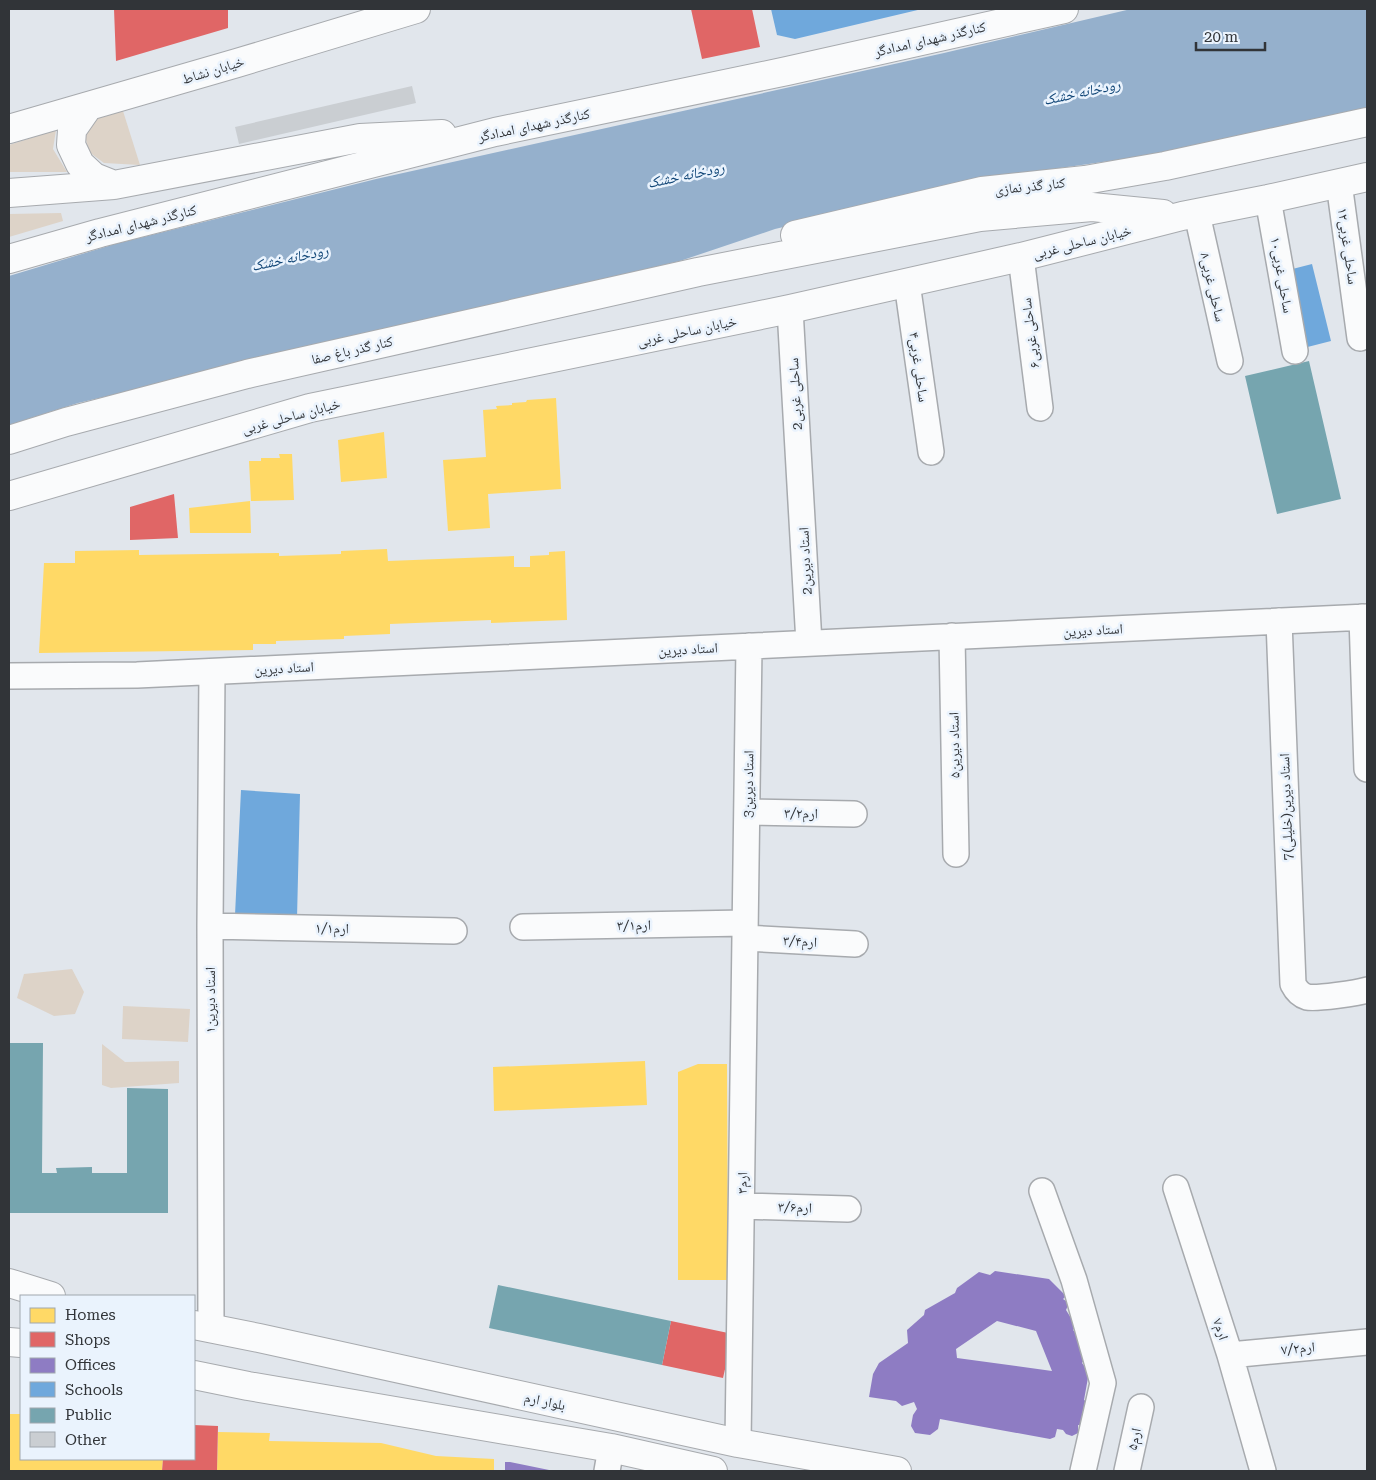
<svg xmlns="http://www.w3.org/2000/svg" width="1376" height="1480" viewBox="0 0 1376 1480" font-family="'Roboto Serif','Noto Naskh Arabic',serif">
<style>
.green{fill:#ddd3c8}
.water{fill:#95b0cc}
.homes{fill:#ffd966}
.shops{fill:#e06666}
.offices{fill:#8e7cc3;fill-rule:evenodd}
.schools{fill:#6fa8dc}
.public{fill:#76a5af}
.building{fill:#caced2}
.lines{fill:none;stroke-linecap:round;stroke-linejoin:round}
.street-casing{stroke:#a7aaae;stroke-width:28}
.secondary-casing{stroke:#a7aaae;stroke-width:30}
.street{stroke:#fafbfc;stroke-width:25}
.secondary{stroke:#fafbfc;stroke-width:28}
.labels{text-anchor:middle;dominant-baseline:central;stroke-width:5;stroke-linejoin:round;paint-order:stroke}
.street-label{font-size:14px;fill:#313438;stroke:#eaf3fd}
.water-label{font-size:15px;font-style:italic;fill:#114677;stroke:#eaf3fd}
</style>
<rect width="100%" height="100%" fill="#e1e6ec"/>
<!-- green -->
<path class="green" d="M 123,111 L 140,165 L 104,163 L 89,152 L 84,132 L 89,121 Z
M 56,130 L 53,149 L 67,172 L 9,172 L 9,145 Z
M 61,213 L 63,221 L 9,237 L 9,214 Z
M 72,969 L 84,992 L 75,1014 L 54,1016 L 17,998 L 24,974 Z
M 123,1006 L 190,1009 L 188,1042 L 122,1039 Z
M 102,1044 L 125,1062 L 179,1061 L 179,1083 L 111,1088 L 102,1085 Z"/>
<!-- water -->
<path class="water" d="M 1131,9 L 1367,9 L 1367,109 L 1152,155 L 990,178 L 775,229 L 680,261 L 78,403 L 9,425 L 9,276 L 115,244 L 376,179 L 944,53 Z"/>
<!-- homes -->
<path class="homes" d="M 556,398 L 561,489 L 488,494 L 490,528 L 448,531 L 443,460 L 486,457 L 483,410 L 497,409 L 496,406 L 512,405 L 512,403 L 526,402 L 527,400 Z
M 384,432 L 387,478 L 341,482 L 338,440 Z
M 279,454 L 292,454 L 294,500 L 251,501 L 249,461 L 261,461 L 261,458 L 280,458 Z
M 250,501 L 251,533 L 190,533 L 189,508 Z
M 387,549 L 388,561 L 514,556 L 514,567 L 530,567 L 530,556 L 549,555 L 549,552 L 565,551 L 567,620 L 491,623 L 491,620 L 390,624 L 390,634 L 344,636 L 344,639 L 276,641 L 276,644 L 253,644 L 253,650 L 39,653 L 44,563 L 75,563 L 75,551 L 139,550 L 139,555 L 279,553 L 279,556 L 341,554 L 341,551 Z
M 645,1061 L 647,1105 L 494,1111 L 493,1067 Z
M 698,1064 L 727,1064 L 728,1280 L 678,1280 L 678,1072 Z
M 9,1414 L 21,1414 L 21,1459 L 163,1459 L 162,1471 L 9,1471 Z
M 218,1432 L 270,1433 L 269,1441 L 381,1443 L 436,1456 L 494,1459 L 494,1471 L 217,1471 Z"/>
<!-- shops -->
<path class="shops" d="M 114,9 L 228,9 L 228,28 L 116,61 Z
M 691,9 L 752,9 L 760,47 L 702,59 Z
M 174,494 L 178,538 L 130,540 L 130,507 Z
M 671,1321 L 733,1334 L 723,1378 L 662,1365 Z
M 194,1425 L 218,1426 L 217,1471 L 162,1471 L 163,1459 L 194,1459 Z"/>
<!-- offices -->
<path class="offices" d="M 995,1271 L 1049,1279 L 1066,1296 L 1063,1299 L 1069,1303 L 1066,1310 L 1076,1326 L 1073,1330 L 1086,1344 L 1087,1355 L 1082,1363 L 1089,1372 L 1084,1400 L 1089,1403 L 1085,1426 L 1078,1425 L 1078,1433 L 1072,1436 L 1066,1434 L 1063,1430 L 1057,1429 L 1055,1437 L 1050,1439 L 940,1419 L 938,1429 L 930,1435 L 915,1433 L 911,1426 L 913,1415 L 917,1409 L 914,1402 L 902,1406 L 896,1401 L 869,1397 L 873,1374 L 879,1363 L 908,1343 L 907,1330 L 924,1315 L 925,1310 L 955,1293 L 957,1288 L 979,1272 L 990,1275 ZM 997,1321 L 1036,1331 L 1052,1371 L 957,1358 L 956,1349 Z
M 505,1462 L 510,1462 L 554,1471 L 505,1471 Z"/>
<!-- schools -->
<path class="schools" d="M 771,9 L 922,9 L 795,39 L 777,35 Z
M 1312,264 L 1331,341 L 1288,352 L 1269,275 Z
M 241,790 L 300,794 L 297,918 L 235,915 Z"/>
<!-- public -->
<path class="public" d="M 1309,361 L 1341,499 L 1277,514 L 1245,376 Z
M 9,1043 L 43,1043 L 42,1173 L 57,1173 L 56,1168 L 92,1167 L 92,1173 L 127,1173 L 127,1088 L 168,1089 L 168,1213 L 9,1213 Z
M 498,1285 L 671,1321 L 662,1365 L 489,1328 Z"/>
<!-- building -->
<path class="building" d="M 412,86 L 416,103 L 239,144 L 235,127 Z"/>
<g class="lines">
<defs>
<path id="street" d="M 1339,183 L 1360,338
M 1268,199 L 1295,351
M 1197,214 L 1230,361
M 1021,257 L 1040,408
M 907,283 L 931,452
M 790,309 L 809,643
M 1362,617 L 1367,769
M 1279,621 L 1293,984 C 1296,990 1300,995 1307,997 C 1316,999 1358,993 1367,990
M 952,636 L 956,854
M 9,676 L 137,675 L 1367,617
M 747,812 L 854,814
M 210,926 L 454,931
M 523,927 L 745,923
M 745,938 L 855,944
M 1176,1188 L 1230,1355 L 1263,1471
M 1042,1191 L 1074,1280 L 1103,1383 L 1083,1471
M 742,1206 L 848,1209
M 211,1329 L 210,926 L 212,672
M 1230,1355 L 1367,1342
M 738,1443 L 749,646
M 607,1471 L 611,1448
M 1127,1471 L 1141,1407"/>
<path id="secondary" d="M 88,107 L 72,130 L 71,145 L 80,164 L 94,177 L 114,185
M 9,129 L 237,63 L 416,9
M 9,193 L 114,185 L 360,138 L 442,134
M 795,235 L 982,191 L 1085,180 L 1165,166 L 1367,122
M 9,259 L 100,233 L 495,132 L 787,71 L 1064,9
M 9,440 L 66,422 L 247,374 L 698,272 L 980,217 L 1092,207 L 1163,214
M 9,496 L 310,408 L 790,309 L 1021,257 L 1182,216 L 1268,199 L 1367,177
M 9,1283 L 51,1296
M 194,1325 L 259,1338 L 738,1443 L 897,1471
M 9,1342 L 21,1343
M 194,1375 L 248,1386 L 611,1448 L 713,1471"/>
</defs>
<!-- street casing -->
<use href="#street" class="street-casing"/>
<!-- secondary casing -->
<use href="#secondary" class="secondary-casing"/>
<!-- street -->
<use href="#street" class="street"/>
<!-- secondary -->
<use href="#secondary" class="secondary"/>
</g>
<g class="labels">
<!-- street labels -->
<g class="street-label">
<text transform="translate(930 39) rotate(-13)">کنارگذر شهدای امدادگر</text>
<text transform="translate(213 70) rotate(-17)">خیابان نشاط</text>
<text transform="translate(534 125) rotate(-12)">کنارگذر شهدای امدادگر</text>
<text transform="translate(1030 186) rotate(-6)">کنار گذر نمازی</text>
<text transform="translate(141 223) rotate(-14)">کنارگذر شهدای امدادگر</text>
<text transform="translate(1082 242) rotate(-14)">خیابان ساحلی غربی</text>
<text transform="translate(1348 246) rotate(82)">ساحلی غربی۱۲</text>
<text transform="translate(1282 275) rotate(80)">ساحلی غربی۱۰</text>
<text transform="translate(1213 287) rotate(77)">ساحلی غربی۸</text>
<text transform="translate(687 331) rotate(-12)">خیابان ساحلی غربی</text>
<text transform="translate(1030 333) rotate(-97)">ساحلی غربی۶</text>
<text transform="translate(352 350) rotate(-13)">کنار گذر باغ صفا</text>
<text transform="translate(919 367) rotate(82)">ساحلی غربی۴</text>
<text transform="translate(795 394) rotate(-93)">2ساحلی غربی</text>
<text transform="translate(291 416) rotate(-15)">خیابان ساحلی غربی</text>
<text transform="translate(805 561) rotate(-93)">2استاد دیرین</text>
<text transform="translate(1093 630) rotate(-3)">استاد دیرین</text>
<text transform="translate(688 649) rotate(-3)">استاد دیرین</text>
<text transform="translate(284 668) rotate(-3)">استاد دیرین</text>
<text transform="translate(954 745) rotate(-91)">استاد دیرین۵</text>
<text transform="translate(748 784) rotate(-89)">3استاد دیرین</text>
<text transform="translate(1286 807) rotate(-92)">7استاد دیرین(خلیلی)</text>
<text transform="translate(801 813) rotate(1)">۳/۲ارم</text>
<text transform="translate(634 925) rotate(-1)">۳/۱ارم</text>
<text transform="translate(332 928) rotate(1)">۱/۱ارم</text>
<text transform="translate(800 941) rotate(3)">۳/۴ارم</text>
<text transform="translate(210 1000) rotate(-90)">استاد دیرین۱</text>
<text transform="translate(742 1183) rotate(-89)">ارم۳</text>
<text transform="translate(795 1207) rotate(2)">۳/۶ارم</text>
<text transform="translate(1221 1329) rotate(72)">ارم۷</text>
<text transform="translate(1298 1348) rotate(-5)">۷/۲ارم</text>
<text transform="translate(545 1401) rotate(12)">بلوار ارم</text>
<text transform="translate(1134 1439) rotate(-78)">ارم۵</text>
</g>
<!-- water labels -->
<g class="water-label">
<text transform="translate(1082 92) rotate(-12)">رودخانه خشک</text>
<text transform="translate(686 175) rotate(-12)">رودخانه خشک</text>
<text transform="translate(290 258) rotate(-12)">رودخانه خشک</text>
</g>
</g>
<!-- border -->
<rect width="1376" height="1480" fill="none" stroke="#313438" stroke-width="20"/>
<!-- legend -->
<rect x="20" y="1295" width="175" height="165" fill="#eaf3fd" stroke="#a0a7ae"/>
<rect x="30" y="1308" width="25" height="15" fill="#ffd966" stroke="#a0a7ae"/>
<text x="65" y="1320" font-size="15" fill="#313438">Homes</text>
<rect x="30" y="1332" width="25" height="15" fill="#e06666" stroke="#a0a7ae"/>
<text x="65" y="1345" font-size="15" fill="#313438">Shops</text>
<rect x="30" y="1358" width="25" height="15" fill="#8e7cc3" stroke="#a0a7ae"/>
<text x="65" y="1370" font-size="15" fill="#313438">Offices</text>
<rect x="30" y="1382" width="25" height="15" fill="#6fa8dc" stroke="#a0a7ae"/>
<text x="65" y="1395" font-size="15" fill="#313438">Schools</text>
<rect x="30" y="1408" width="25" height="15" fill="#76a5af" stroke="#a0a7ae"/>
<text x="65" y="1420" font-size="15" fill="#313438">Public</text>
<rect x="30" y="1432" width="25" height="15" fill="#caced2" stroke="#a0a7ae"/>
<text x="65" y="1445" font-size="15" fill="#313438">Other</text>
<!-- scale -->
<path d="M1196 42v8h69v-8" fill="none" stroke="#313438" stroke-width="2.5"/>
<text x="1204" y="42" font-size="15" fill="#313438" stroke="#eaf3fd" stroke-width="4" paint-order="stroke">20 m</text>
</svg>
